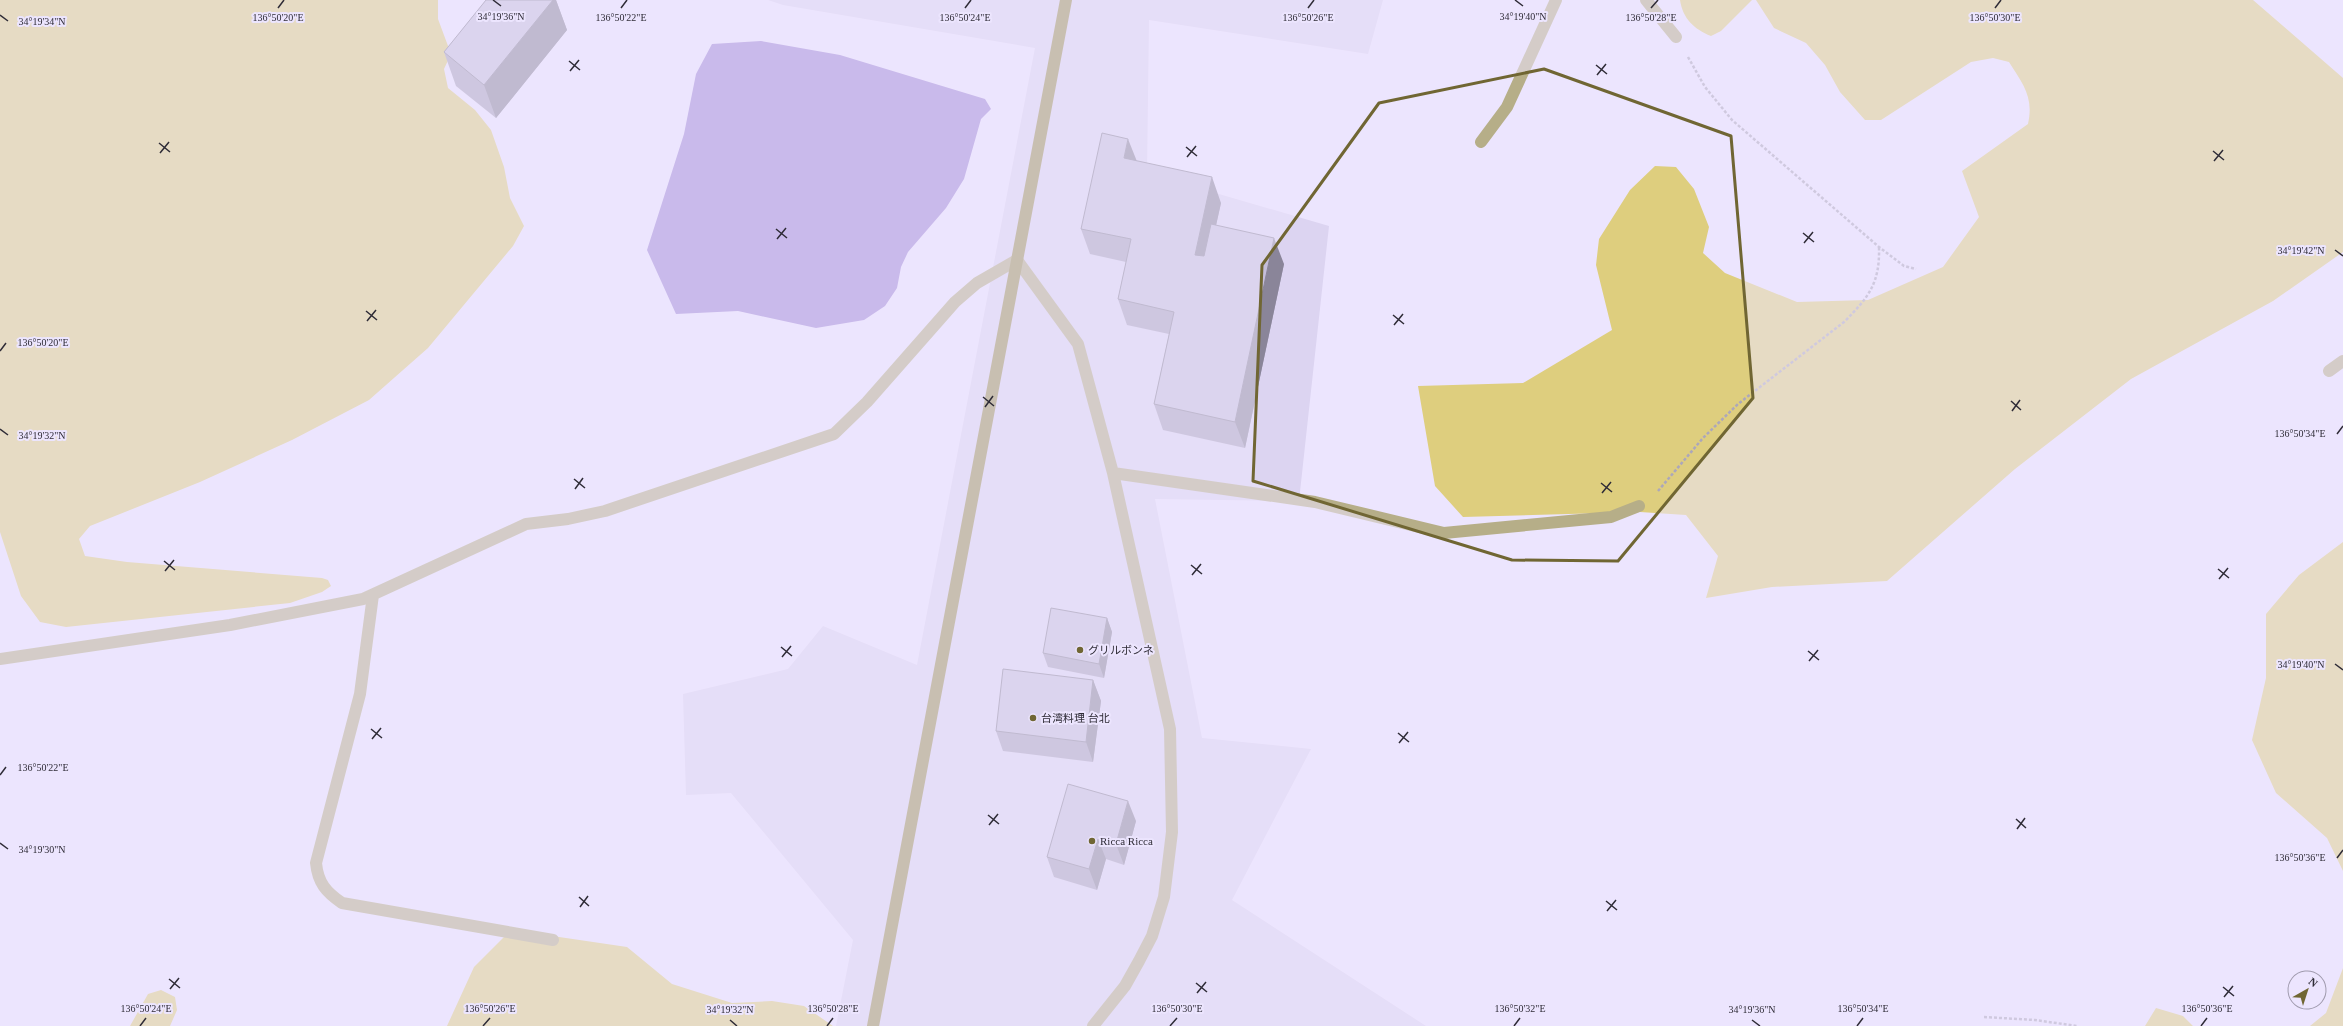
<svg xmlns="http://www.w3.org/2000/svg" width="2343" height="1026" viewBox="0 0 2343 1026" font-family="'Times New Roman','Noto Sans JP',serif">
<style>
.built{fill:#dcd4f1}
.green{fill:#dece7e}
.water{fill:#9e85d5}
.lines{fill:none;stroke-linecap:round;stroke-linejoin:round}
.path{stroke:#aca7bb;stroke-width:2.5;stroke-dasharray:3 2;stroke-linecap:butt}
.street{stroke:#b6ae88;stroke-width:12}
.secondary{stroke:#9c9156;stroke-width:12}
.wall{fill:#a9a3bc}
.shaded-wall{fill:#8a8599}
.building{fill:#c5bedb;stroke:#8a8599}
.marked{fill:none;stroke:#706633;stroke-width:3;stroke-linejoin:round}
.ticks{fill:none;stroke:#2f2c37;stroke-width:1.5}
.poi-dot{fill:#706633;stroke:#ece5fe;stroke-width:1.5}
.labels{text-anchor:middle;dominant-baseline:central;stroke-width:4;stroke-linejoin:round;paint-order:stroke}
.poi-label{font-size:11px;fill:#2f2c37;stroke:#ece5fe;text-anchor:start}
.ticks-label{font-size:10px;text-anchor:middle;fill:#2f2c37;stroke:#ece5fe;stroke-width:4;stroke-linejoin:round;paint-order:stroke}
</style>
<rect width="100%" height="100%" fill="#ece5fe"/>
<!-- built -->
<path class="built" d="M 768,0 L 1383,0 L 1368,54 L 1149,20 L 1147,173 L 1329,226 L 1299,501 L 1155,499 L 1202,738 L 1311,749 L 1232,900 L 1426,1026 L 836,1026 L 853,940 L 731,793 L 686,795 L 683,694 L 788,669 L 823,626 L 917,665 L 1035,48 L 783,5 Z"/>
<!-- green -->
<path class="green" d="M 0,0 L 438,0 L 438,19 L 451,54 L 444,69 L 448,88 L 475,110 L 491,130 L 504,167 L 510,198 L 524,226 L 513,246 L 428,348 L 369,400 L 292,440 L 200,482 L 90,526 L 79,539 L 85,556 L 127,562 L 322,578 L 328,580 L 331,586 L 322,592 L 290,603 L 66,627 L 40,622 L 21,596 L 0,532 Z
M 1680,0 L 1752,0 L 1721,31 L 1711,36 C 1694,29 1683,19 1680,0 Z
M 1756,0 L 2253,0 L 2343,78 L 2343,252 L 2273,301 L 2131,379 L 2015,469 L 1887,581 L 1772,587 L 1706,598 L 1718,556 L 1686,515 L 1640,512 L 1463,517 L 1435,486 L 1418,386 L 1523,383 L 1612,330 L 1596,265 L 1599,239 L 1630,190 L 1655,166 L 1676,167 L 1694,189 L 1709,227 L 1703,253 L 1725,273 L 1797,302 L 1868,300 L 1943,267 L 1979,217 L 1962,171 L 2028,124 C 2034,97 2023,84 2009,62 L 1993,58 L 1971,62 L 1881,120 L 1865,120 L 1840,92 L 1825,65 L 1806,43 L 1774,28 Z
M 2343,542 L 2343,871 L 2327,838 L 2276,793 L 2252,740 L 2266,678 L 2266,614 L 2299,575 Z
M 509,932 L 532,933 L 627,947 L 672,984 L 732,1003 L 772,1001 L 804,1006 L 833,1026 L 447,1026 L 474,967 Z
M 2343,968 L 2343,1026 L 2310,1026 L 2326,1013 Z
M 161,990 L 175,997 L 177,1010 L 170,1026 L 130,1026 L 148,994 Z
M 2156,1008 L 2183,1016 L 2193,1026 L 2145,1026 Z"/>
<!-- water -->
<path class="water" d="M 761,41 L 840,55 L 985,99 L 991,109 L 981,119 L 964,179 L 946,208 L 908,252 L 901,267 L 897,288 L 885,306 L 864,320 L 816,328 L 738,311 L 676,314 L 647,250 L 684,134 L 696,74 L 712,44 Z"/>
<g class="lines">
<!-- path -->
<path class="path" d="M 1688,57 L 1705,87 L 1732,120 L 1879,247 L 1904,266 L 1916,269
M 1658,491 L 1703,438 L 1738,404 L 1844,322 C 1869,297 1880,283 1879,247
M 1984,1017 L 2035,1020 L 2077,1026"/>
<!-- street -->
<path class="street" d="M 1646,0 L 1676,37
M 1481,142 L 1507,107 L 1556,0
M 2329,371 L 2343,361
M 1113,473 L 1315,502 L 1444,533 L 1611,517 L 1639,506
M 373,595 L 360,694 L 316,863 C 318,883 326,892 342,903 L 553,940
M 0,659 L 230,625 L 363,599 L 526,524 L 568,519 L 605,511 L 834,434 L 867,402 L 955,302 L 977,283 L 1017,260 L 1078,344 L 1113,473 L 1170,729 L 1172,832 L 1164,897 L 1152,936 L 1139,961 L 1125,986 L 1093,1026"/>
<!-- secondary -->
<path class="secondary" d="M 873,1026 L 1066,0"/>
</g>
<!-- wall -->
<path class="wall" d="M 486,0 L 556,0 L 567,30 L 496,118 L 456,86 L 444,52 Z
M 1136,161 L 1221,203 L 1216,225 L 1284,264 L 1245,448 L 1163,430 L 1154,404 L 1169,334 L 1127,325 L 1118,299 L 1126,262 L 1090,254 L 1081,229 Z
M 1107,618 L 1112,632 L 1104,678 L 1048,667 L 1043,653 Z
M 1093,680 L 1101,701 L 1093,762 L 1003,751 L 996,731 Z
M 1136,821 L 1124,865 L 1106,859 L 1097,890 L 1054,877 L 1047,857 Z"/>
<!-- shaded-wall -->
<path class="shaded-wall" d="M 553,0 L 556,0 L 567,30 L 496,118 L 484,85 Z
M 1128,139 L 1138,164 L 1124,158 Z
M 1212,177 L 1221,203 L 1204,280 L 1195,255 Z
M 1274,238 L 1284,264 L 1245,448 L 1235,422 Z
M 1107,618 L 1112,632 L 1104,678 L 1099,664 Z
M 1093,680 L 1101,701 L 1093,762 L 1086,742 Z
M 1128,801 L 1136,821 L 1124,865 L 1116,844 Z
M 1098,839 L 1106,859 L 1097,890 L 1089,869 Z"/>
<!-- building -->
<path class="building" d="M 486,0 L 553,0 L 484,85 L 444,52 Z
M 1102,133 L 1128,139 L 1124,158 L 1212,177 L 1195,255 L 1204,256 L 1211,224 L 1274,238 L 1235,422 L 1154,404 L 1174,312 L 1118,299 L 1131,239 L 1081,229 Z
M 1051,608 L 1107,618 L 1099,664 L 1043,653 Z
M 1003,669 L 1093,680 L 1086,742 L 996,731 Z
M 1068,784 L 1128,801 L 1116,844 L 1098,839 L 1089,869 L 1047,857 Z"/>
<!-- marked area -->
<path d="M0 0H2343V1026H0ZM 1544,69 L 1731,136 L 1753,398 L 1618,561 L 1512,560 L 1253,481 L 1262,265 L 1379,103 Z" fill="#ece5fe" fill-opacity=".55" fill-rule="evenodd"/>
<path class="marked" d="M 1544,69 L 1731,136 L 1753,398 L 1618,561 L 1512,560 L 1253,481 L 1262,265 L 1379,103 Z"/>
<!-- ticks -->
<path class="ticks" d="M 493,0 L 501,6M 1515,0 L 1523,6M 278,8 L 284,0M 621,8 L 627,0M 965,8 L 971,0M 1308,8 L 1314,0M 1651,8 L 1658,0M 1995,8 L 2001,0M 0,15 L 8,21M 569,61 L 580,70M 1596,65 L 1607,74M 570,71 L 579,60M 1597,75 L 1606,64M 159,143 L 170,152M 1186,147 L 1197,156M 2213,151 L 2224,160M 160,153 L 169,142M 1187,157 L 1196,146M 2214,161 L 2223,150M 776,229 L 787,238M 1803,233 L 1814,242M 777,239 L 786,228M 1804,243 L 1813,232M 2335,250 L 2343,256M 366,311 L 377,320M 1393,315 L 1404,324M 367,321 L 376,310M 1394,325 L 1403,314M 0,351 L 6,343M 983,397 L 994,406M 2011,401 L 2021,410M 985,407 L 993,396M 2012,411 L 2020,400M 0,429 L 8,435M 2337,434 L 2343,426M 574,479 L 585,488M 1601,483 L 1612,492M 575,489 L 583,478M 1602,493 L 1611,482M 164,561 L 175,570M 1191,565 L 1202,574M 2218,569 L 2229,578M 165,571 L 174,560M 1192,575 L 1201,564M 2219,579 L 2228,568M 781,647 L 792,656M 1808,651 L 1819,660M 782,657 L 791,646M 1809,661 L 1818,650M 2335,664 L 2343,670M 371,729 L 382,738M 1398,733 L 1409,742M 372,739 L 381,728M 1399,743 L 1408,732M 0,775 L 6,767M 988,815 L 999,824M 2016,819 L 2026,828M 989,825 L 998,814M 2017,829 L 2025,818M 0,843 L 8,849M 2337,858 L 2343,850M 579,897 L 589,906M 1606,901 L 1617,910M 580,907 L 588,896M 1607,911 L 1616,900M 169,979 L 180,988M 1196,983 L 1207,992M 2223,987 L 2234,996M 170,989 L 179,978M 1197,993 L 1206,982M 2224,997 L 2233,986M 730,1020 L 737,1026M 1752,1020 L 1760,1026M 140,1026 L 146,1018M 483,1026 L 490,1018M 827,1026 L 833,1018M 1170,1026 L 1177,1018M 1514,1026 L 1520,1018M 1857,1026 L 1863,1018M 2201,1026 L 2207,1018"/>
<!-- markers -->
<g class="poi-dot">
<circle cx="1080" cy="650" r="4"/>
<circle cx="1033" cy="718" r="4"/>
<circle cx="1092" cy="841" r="4"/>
</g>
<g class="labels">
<!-- poi labels -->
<g class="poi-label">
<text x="1088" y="650">グリルボンネ</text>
<text x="1041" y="718">台湾料理 台北</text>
<text x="1100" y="841">Ricca Ricca</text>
</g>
</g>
<g class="ticks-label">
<text x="501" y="20">34°19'36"N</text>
<text x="1523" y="20">34°19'40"N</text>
<text x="278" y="21">136°50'20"E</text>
<text x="621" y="21">136°50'22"E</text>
<text x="965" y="21">136°50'24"E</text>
<text x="1308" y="21">136°50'26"E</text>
<text x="1651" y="21">136°50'28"E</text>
<text x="1995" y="21">136°50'30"E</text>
<text x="42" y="25">34°19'34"N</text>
<text x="2301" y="254">34°19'42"N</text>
<text x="43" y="346">136°50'20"E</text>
<text x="2300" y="437">136°50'34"E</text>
<text x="42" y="439">34°19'32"N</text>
<text x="2301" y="668">34°19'40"N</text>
<text x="43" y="771">136°50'22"E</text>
<text x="42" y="853">34°19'30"N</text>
<text x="2300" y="861">136°50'36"E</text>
<text x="146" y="1012">136°50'24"E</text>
<text x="490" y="1012">136°50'26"E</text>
<text x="833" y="1012">136°50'28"E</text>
<text x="1177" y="1012">136°50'30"E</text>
<text x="1520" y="1012">136°50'32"E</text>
<text x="1863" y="1012">136°50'34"E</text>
<text x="2207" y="1012">136°50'36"E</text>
<text x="730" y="1013">34°19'32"N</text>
<text x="1752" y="1013">34°19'36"N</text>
</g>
<!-- north arrow -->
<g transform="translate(2307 990) rotate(39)"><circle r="19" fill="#ece5fe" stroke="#a09bae"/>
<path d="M0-3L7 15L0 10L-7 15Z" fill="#706633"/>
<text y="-6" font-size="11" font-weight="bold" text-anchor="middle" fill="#2f2c37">N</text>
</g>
</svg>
